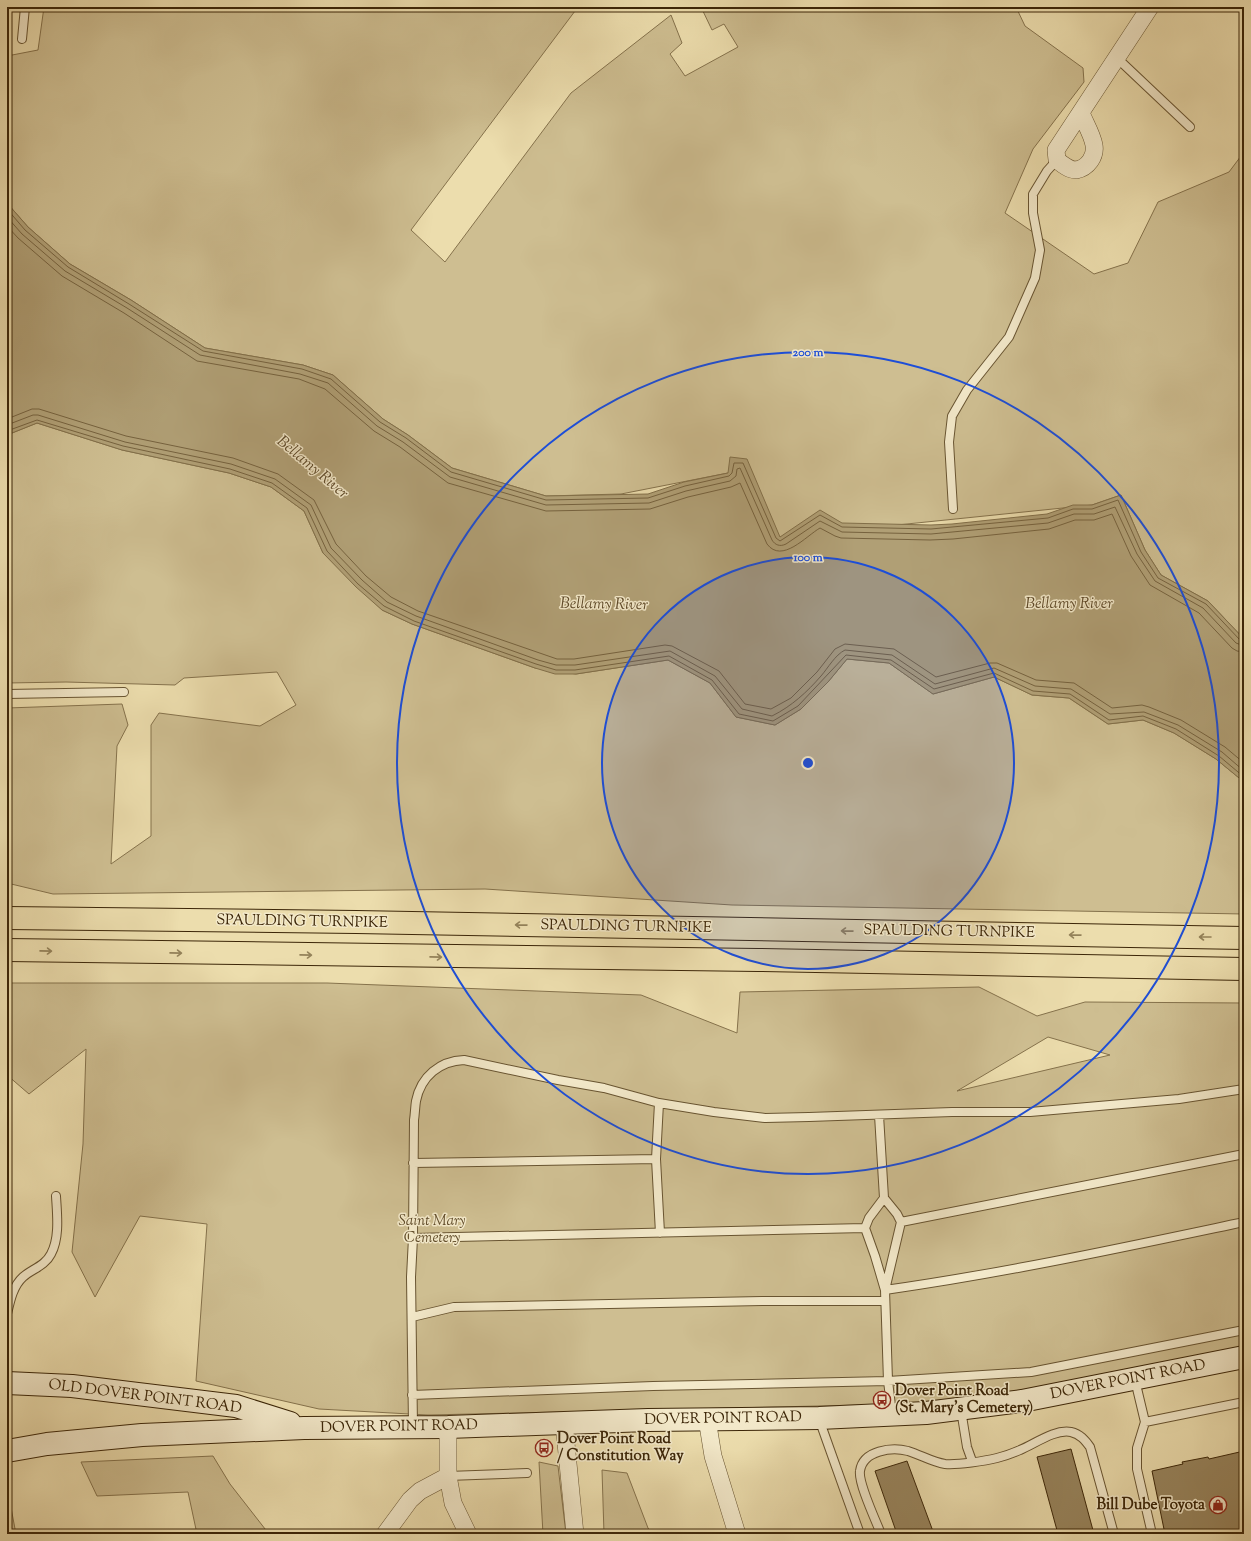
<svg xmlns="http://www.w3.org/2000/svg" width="1251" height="1541" viewBox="0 0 1251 1541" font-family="'Sorts Mill Goudy',serif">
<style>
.green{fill:#cebe91;stroke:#85724c;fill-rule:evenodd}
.water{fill:#b09f75;stroke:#826f49}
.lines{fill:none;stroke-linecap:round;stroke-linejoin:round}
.shore{stroke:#76623e;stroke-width:1}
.building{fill:#98855e;stroke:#3c2608}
.lane-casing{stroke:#685431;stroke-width:10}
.street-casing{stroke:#685431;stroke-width:18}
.secondary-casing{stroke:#3c2608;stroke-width:24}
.highway-casing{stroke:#3c2608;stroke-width:24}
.lane{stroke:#f3e9ca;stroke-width:8}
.street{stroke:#f3e9ca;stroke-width:17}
.secondary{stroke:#f3e9ca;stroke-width:22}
.highway{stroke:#ecddad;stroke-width:22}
.oneway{stroke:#94825a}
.ring{fill:none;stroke:#1d4ed8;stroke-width:2}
.labels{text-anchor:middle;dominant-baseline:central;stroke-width:3;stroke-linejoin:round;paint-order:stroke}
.street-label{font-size:15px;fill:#3c2608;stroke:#f3e9ca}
.park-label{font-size:15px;font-style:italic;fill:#604c2a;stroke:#f3e9ca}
.poi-label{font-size:15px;font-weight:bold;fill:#3c2608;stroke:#f3e9ca;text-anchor:start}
.water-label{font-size:16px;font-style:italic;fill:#5f4a29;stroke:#f3e9ca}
.centre{fill:#1d4ed8;stroke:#f3e9ca;stroke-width:2}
.ring-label{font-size:12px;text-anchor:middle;font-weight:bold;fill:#1d4ed8;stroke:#f3e9ca;stroke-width:3;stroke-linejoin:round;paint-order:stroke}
</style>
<rect width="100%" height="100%" fill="#ecddad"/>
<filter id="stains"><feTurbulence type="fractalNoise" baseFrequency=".005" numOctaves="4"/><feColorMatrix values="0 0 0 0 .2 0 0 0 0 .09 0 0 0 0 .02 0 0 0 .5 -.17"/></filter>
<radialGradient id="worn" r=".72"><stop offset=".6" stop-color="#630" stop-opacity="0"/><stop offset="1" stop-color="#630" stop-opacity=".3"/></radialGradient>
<!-- green -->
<path class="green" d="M 44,7 L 578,7 L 411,230 L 445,262 L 571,93 L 671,15 L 682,43 L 670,54 L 685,76 L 738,47 L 724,24 L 712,30 L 701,7 L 1016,7 L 1025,26 L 1083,68 L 1084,82 L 1033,149 L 1005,213 L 1094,274 L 1128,263 L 1158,202 L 1229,172 L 1244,152 L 1244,639 L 1208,601 L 1161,575 L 1145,550 L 1121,495 L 1092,505 L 780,537 L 728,473 L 621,494 L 546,496 L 452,468 L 408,435 L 383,419 L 333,375 L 303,365 L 205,348 L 131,300 L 70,264 L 28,227 L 7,203 L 7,56 L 38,50 Z
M 37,423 L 122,450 L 229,473 L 271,487 L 304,511 L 323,553 L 382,610 L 412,624 L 535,668 L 576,674 L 668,660 L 710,683 L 736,717 L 775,725 L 801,709 L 828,682 L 847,659 L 889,663 L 933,694 L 994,677 L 1032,695 L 1069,698 L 1108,724 L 1143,720 L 1174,733 L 1216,759 L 1244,782 L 1244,914 L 732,905 L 485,889 L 53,894 L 7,883 L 7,708 L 122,704 L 128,725 L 117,746 L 111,864 L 151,836 L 151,725 L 159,713 L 260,726 L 296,705 L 277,672 L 184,678 L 175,685 L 66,682 L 7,683 L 7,435 Z
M 7,983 L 327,983 L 641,995 L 737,1033 L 740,992 L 979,987 L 1037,1016 L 1085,1002 L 1244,1003 L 1244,1346 L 1065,1383 L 995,1395 L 904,1404 L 428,1415 L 319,1409 L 196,1381 L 207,1224 L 140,1216 L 95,1297 L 72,1252 L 83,1144 L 86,1049 L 29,1094 L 7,1075 ZM 1048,1037 L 1110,1055 L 957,1091 Z
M 213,1456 L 230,1484 L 269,1534 L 197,1534 L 188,1492 L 97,1496 L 81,1462 Z
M 539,1462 L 558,1466 L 566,1534 L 543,1534 Z
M 602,1470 L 627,1473 L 648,1528 L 652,1534 L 604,1534 Z
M 7,1492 L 8,1492 L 16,1534 L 7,1534 Z"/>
<!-- water -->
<path class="water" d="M 7,203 L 28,227 L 70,264 L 131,300 L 205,348 L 303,365 L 333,375 L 383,419 L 408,435 L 452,468 L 546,496 L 648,494 L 684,482 L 728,473 L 730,457 L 747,459 L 780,537 L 820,510 L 842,523 L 931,525 L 952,524 L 1047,514 L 1073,505 L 1092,505 L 1121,495 L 1145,550 L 1161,575 L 1208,601 L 1244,639 L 1244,782 L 1216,759 L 1174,733 L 1143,720 L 1108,724 L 1069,698 L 1032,695 L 994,677 L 933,694 L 889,663 L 847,659 L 828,682 L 801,709 L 775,725 L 736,717 L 710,683 L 668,660 L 576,674 L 555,674 L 535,668 L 412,624 L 382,610 L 356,587 L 323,553 L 304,511 L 271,487 L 229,473 L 122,450 L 37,423 L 7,435 Z"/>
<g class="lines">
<!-- shore -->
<path class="shore" d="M 7,209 L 25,230 L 68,267 L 129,304 L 203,351 L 302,369 L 331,379 L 380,422 L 406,438 L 451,472 L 546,500 L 648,498 L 685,486 L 729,476 L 732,473 L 734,463 L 743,463 L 776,538 L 780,541 L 820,515 L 842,527 L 931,529 L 1048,518 L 1073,509 L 1092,509 L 1118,500 L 1141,552 L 1158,578 L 1206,604 L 1240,640 L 1244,641
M 7,217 L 22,234 L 65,271 L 127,308 L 200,355 L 300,374 L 328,383 L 377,426 L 403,442 L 450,477 L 546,505 L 649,503 L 686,491 L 730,481 L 736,476 L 737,469 L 740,468 L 772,540 C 775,545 780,547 786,544 L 820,521 L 842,532 L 931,534 L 1048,523 L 1074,514 L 1094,514 L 1115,507 L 1137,554 L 1155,581 L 1203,608 L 1236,643 L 1244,646
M 7,226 L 18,238 L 62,276 L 124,313 L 197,361 L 299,379 L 325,389 L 374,431 L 400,447 L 448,483 L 546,511 L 650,509 L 688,497 L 731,487 L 740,483 L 767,544 C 782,564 806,536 820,528 L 835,536 L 841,538 L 930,540 L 953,539 L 1049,529 L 1075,520 L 1094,520 L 1112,514 L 1131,556 L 1150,585 L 1199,613 L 1232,648 L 1237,651 L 1244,652
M 7,419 L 32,409 L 39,409 L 126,436 L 233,458 L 278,474 L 314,500 L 336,544 L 366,576 L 391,597 L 418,611 L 557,659 L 574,659 L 665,645 L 672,646 L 719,671 L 745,704 L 771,709 L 791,698 L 817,672 L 835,649 L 845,644 L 894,649 L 936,677 L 990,663 L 997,663 L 1036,680 L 1074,683 L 1112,708 L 1142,705 L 1149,707 L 1181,720 L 1225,747 L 1244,763
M 7,425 L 33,415 L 38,415 L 125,442 L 231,464 L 275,479 L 311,505 L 331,548 L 362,580 L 387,602 L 416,616 L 538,660 L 556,665 L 575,665 L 670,651 L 715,676 L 742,709 L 772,716 C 792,706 807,692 821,676 C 828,668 835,655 845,650 L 892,655 L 935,684 L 994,668 L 1035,686 L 1071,689 L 1110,714 L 1144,712 L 1178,725 L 1222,752 L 1244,771
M 7,431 L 37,420 L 123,446 L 230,469 L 272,483 L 307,508 L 327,551 L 358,584 L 384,606 L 414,621 L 536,664 L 556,670 L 575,670 L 669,656 L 712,680 L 739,714 L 773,721 L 798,706 L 846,655 L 891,660 L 934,689 L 994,673 L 1033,691 L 1070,694 L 1109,720 L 1143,716 L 1176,729 L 1219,756 L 1244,777"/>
</g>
<!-- building -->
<path class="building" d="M 1071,1449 L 1094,1534 L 1058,1534 L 1037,1457 Z
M 1244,1451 L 1244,1534 L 1165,1534 L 1152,1471 L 1183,1464 L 1182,1462 L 1208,1457 L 1209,1459 Z
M 907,1461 L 934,1534 L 897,1534 L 875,1471 Z"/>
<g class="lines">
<defs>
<path id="lane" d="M 1241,7 L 1244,9
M 22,39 L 25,7
M 1117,58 L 1190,127
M 953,509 L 949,442 L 952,416 L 967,390 L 1009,337 L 1035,278 L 1040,250 L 1033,213 L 1033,194 L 1047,171 L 1057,160
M 7,694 L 124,692
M 659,1103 L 714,1112 L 765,1118 L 809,1117 L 952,1112 L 1030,1112 L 1179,1099 L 1244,1089
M 879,1115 L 884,1198
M 413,1163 L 656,1159
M 901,1222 L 1244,1154
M 413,1238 L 865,1228
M 7,1314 C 10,1301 13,1286 23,1277 C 32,1269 45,1266 51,1254 C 60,1237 57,1214 56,1196
M 412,1317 L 454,1307 L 762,1301 L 885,1301
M 1135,1380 L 1145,1422 L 1244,1402
M 412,1395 L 653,1386 L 888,1381 L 1031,1372 L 1244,1330
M 961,1410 L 967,1447 L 972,1461
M 892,1414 L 888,1381 L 885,1290 L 901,1222 L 897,1214 L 884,1198 L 869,1218 L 865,1228 L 875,1256 L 885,1290 C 1005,1273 1125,1247 1244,1222
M 819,1419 L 860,1534
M 1145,1422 L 1137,1448 L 1137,1469 L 1152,1534
M 413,1426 L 411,1277 L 413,1238 L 414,1120 C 415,1114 415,1107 416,1101 C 421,1076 440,1061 464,1060 L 558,1080 L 604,1088 L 659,1103 L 656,1159 L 660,1233
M 448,1476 L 527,1473
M 881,1534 C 876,1521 858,1483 860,1471 C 863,1450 892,1447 908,1451 C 921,1455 932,1462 945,1464 C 958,1465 985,1461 997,1458 C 1005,1456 1013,1453 1020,1450 C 1035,1444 1054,1429 1071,1432 C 1080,1434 1085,1440 1090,1447 L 1114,1534"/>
<path id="street" d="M 1081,113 C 1085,123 1092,134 1094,145 C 1096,156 1088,168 1076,170 C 1069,170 1062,164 1057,160 L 1056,150 L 1150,7
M 707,1419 L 713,1456 L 737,1534
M 564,1423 L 575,1534
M 448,1427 L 448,1476 L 453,1503 L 468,1534
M 385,1534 L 410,1500 L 420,1491 L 448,1476"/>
<path id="secondary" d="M 7,1383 L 72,1386 L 236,1406 L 290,1423
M 7,1451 L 47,1444 L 142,1435 L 304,1428 L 448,1427 L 648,1420 L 819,1418 L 926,1413 L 1022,1401 L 1244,1357"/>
<path id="highway" d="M 7,918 L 356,922 L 1244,938
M 7,950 L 758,960 L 1244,969"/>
</defs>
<!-- lane casing -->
<use href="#lane" class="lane-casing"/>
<!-- street casing -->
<use href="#street" class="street-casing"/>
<!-- secondary casing -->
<use href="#secondary" class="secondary-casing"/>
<!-- highway casing -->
<use href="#highway" class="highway-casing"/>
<!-- lane -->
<use href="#lane" class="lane"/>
<!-- street -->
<use href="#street" class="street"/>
<!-- secondary -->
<use href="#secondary" class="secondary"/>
<!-- highway -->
<use href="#highway" class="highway"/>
</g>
<!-- one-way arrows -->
<defs><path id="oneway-shaft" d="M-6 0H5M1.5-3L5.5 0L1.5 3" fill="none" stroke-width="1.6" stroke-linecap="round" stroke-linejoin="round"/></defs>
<g class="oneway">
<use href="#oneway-shaft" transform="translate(521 925) rotate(-179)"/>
<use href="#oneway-shaft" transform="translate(847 931) rotate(-179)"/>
<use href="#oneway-shaft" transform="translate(1075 935) rotate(-179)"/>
<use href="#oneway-shaft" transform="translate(1205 937) rotate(-180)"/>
<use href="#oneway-shaft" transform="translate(46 951) rotate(1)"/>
<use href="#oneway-shaft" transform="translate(176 953) rotate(1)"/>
<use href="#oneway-shaft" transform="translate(306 955) rotate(1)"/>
<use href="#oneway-shaft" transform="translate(436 957) rotate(1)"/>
</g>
<!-- distance rings -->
<circle cx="808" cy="763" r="206" fill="#1d4ed8" fill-opacity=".12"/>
<g class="ring">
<circle cx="808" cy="763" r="206"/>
<circle cx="808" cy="763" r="411"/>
</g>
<!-- icons -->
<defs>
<symbol id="bus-ring" viewBox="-11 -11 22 22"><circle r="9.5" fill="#f3e9ca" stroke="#8f2418" stroke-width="1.5"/><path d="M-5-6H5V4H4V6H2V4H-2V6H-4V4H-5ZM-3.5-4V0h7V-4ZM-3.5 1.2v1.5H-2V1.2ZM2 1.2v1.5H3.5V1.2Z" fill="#8f2418"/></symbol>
<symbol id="shop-ring" viewBox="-11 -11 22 22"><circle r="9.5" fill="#f3e9ca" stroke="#8f2418" stroke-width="1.5"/><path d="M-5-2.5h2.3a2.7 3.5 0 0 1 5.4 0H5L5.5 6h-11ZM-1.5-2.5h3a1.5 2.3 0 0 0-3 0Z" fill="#8f2418"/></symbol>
</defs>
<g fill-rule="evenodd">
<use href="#bus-ring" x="872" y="1390" width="20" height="20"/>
<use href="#bus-ring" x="534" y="1438" width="20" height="20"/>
<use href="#shop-ring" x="1208" y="1495" width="20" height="20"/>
</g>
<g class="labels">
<!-- street labels -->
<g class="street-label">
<text transform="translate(302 922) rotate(1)">SPAULDING TURNPIKE</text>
<text transform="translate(626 927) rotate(1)">SPAULDING TURNPIKE</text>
<text transform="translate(949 932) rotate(1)">SPAULDING TURNPIKE</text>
<text transform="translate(1128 1380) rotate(-11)">DOVER POINT ROAD</text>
<text transform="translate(145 1397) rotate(7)">OLD DOVER POINT ROAD</text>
<text transform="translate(723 1419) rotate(-1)">DOVER POINT ROAD</text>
<text transform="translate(399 1427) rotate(-1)">DOVER POINT ROAD</text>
</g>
<!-- park labels -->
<g class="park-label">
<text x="432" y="1221">Saint Mary<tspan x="432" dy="17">Cemetery</tspan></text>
</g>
<!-- poi labels -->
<g class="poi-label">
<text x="895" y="1391">Dover Point Road<tspan x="895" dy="17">(St. Mary's Cemetery)</tspan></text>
<text x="557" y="1439">Dover Point Road<tspan x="557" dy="17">/ Constitution Way</tspan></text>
<text x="1205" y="1505" text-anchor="end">Bill Dube Toyota</text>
</g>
<!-- water labels -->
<g class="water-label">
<text transform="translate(312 468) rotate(40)">Bellamy River</text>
<text x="1069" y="604">Bellamy River</text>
<text transform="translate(604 605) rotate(1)">Bellamy River</text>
</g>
</g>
<circle cx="808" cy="763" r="6" class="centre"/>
<g class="ring-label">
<text x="808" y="356">200 m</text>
<text x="808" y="561">100 m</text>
</g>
<!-- margin -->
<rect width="1251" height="1541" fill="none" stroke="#ecddad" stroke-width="24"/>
<rect x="8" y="8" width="1235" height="1525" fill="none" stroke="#3c2608" stroke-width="2"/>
<rect x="12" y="12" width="1227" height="1517" fill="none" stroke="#3c2608"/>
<rect width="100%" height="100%" filter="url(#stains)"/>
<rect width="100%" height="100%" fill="url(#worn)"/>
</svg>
